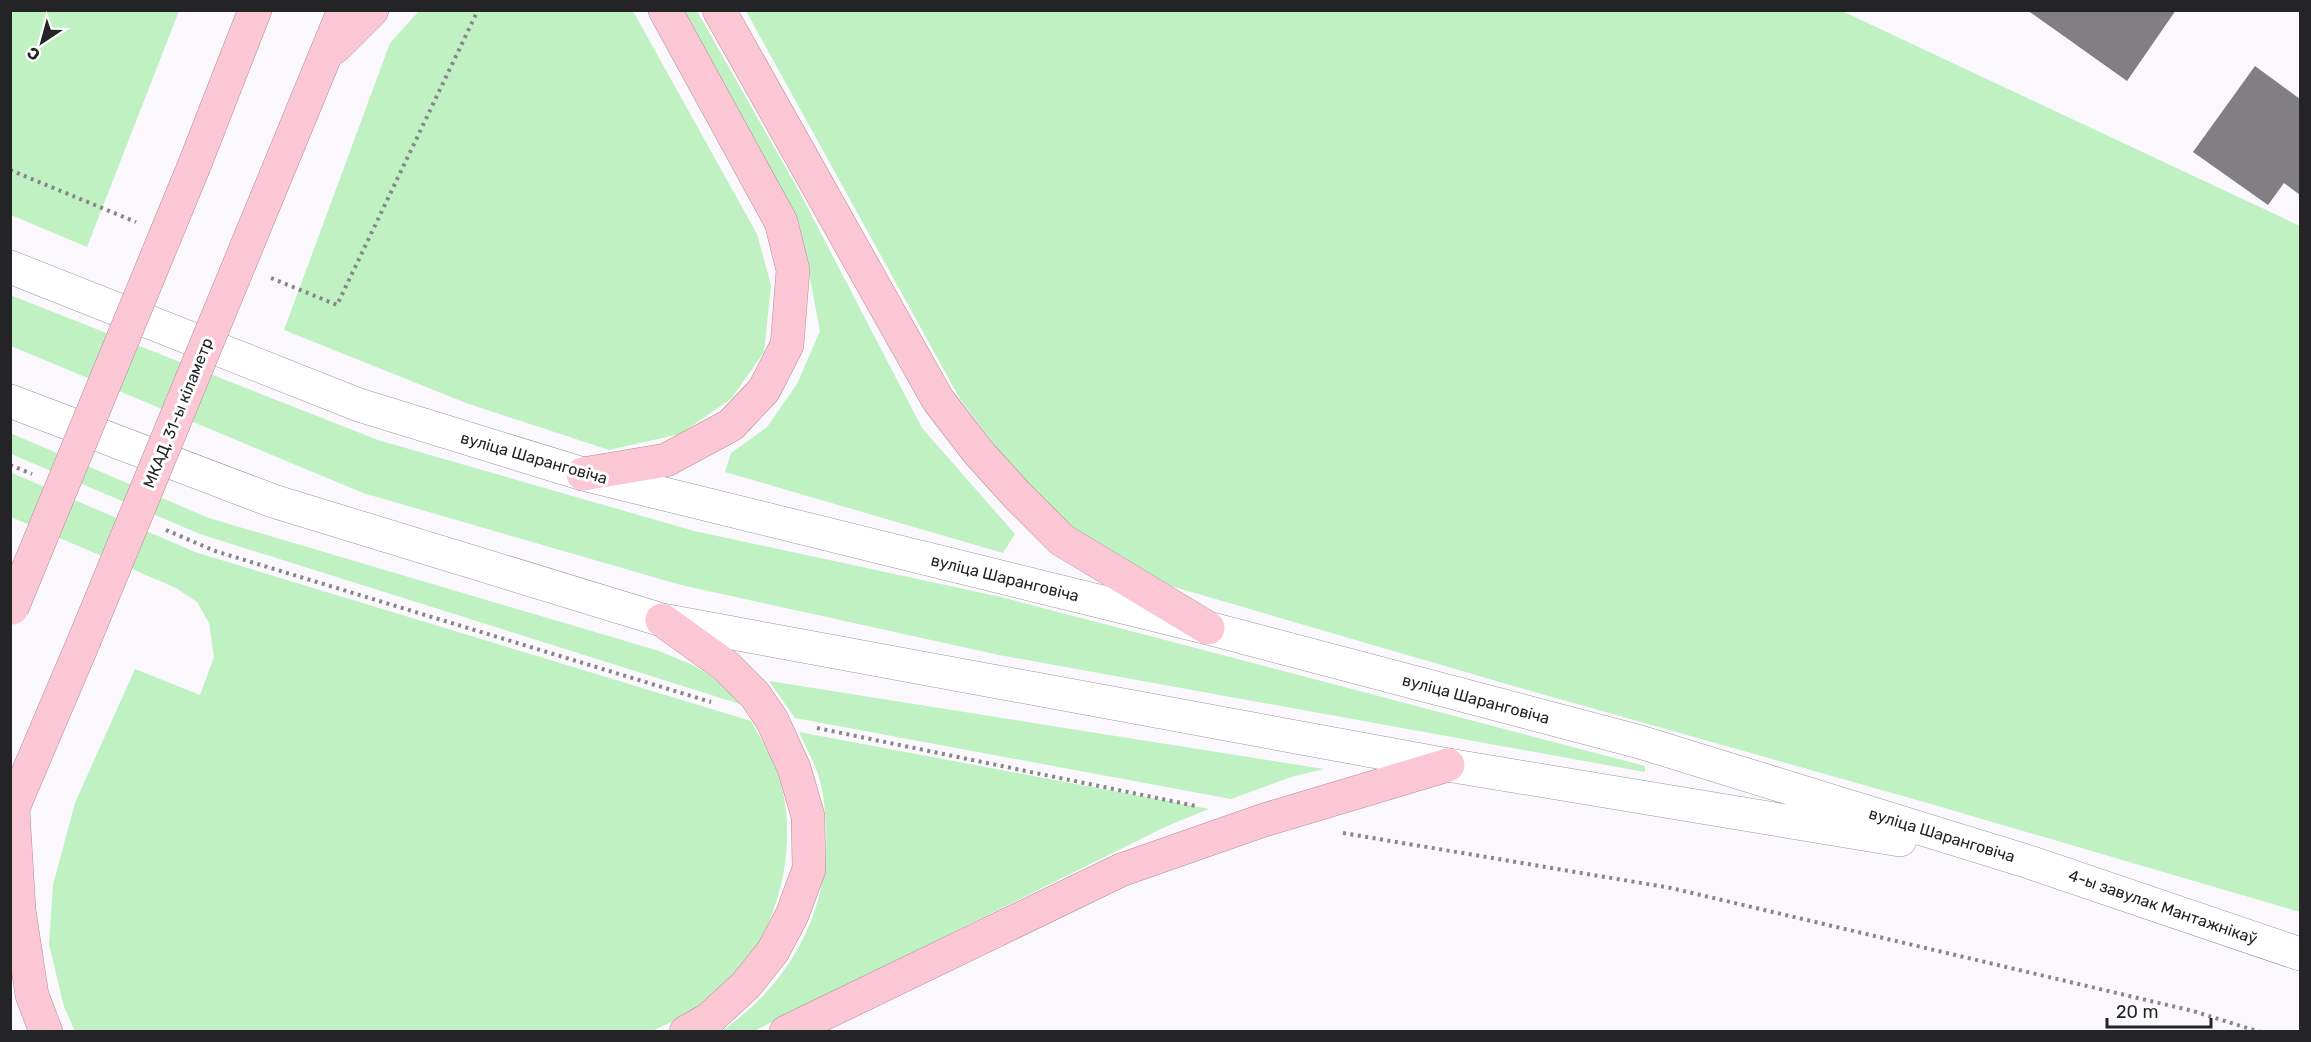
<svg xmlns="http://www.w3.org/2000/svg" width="2311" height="1042" viewBox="0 0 2311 1042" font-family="Rubik,sans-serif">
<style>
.green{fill:#bff1c2}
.building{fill:#817f83}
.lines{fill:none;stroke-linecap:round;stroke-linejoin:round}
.secondary-casing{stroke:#99979b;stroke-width:34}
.highway-casing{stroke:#b08e97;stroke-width:34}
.path{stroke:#888689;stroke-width:4;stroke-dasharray:3 4.5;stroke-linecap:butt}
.secondary{stroke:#fff;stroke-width:33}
.highway{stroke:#fcc7d4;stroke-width:33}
.highway-bridge-casing{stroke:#b08e97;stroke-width:34;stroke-linecap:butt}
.highway-bridge{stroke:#fcc7d4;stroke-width:33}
.labels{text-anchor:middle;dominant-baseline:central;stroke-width:6;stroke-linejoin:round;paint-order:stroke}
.street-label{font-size:16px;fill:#242325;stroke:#fff}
</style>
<rect width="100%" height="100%" fill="#faf8fc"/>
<!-- green -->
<path class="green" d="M 10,11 L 179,11 L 87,247 L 11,215 Z
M 419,11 L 633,11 L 757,234 L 771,285 L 764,352 L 731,399 L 680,434 L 609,450 L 466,403 L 284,330 L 390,43 Z
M 674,11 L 697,11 L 799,191 L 922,428 L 1015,534 L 1003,553 L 725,472 L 731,453 L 767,427 L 797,384 L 820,331 L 803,241 Z
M 746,11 L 1842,11 L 2300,226 L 2300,912 L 1931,804 L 1510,685 L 1164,584 L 1087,538 L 1031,493 L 960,399 Z
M 10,295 L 378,440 L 694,531 L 1001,597 L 1645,766 L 1645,772 L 999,655 L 681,585 L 363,493 L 11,346 Z
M 10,433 L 209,518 L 659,651 L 695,666 L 715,679 L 743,705 L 200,534 L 11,454 Z
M 10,472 L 195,552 L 751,721 C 763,743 779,767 783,792 C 799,869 768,961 701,1007 C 686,1017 668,1023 652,1031 L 75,1031 L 64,1007 L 49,944 L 53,885 L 75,803 L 135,669 L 200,695 L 214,657 L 209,623 L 197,602 L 176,588 L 11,517 Z
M 769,681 L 1324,769 L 1291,777 L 1231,799 L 795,718 Z
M 799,732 L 1209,809 L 1167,826 L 754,1031 L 720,1032 C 791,984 831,909 826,824 C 825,807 823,790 818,774 C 813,760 805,746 799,732 Z"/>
<!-- building -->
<path class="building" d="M 2027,10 L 2176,10 L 2127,81 Z
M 2255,66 L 2300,99 L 2300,195 L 2284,183 L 2268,205 L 2193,152 Z"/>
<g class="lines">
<defs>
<path id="secondary" d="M 10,267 L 359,405 L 583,474 L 1208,628 L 1640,742 L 2026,861 L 2300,954
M 10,401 L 273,501 L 662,620 L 1448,765 L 1900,840"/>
<path id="highway" d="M 719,10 L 938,400 L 979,453 L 1017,495 L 1062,540 L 1208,628
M 335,47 L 372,10
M 194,166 L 255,10
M 267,197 L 344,10
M 583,474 L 666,460 L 731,425 L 764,390 L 787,345 L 793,270 L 781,222 L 665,10
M 662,620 L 726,666 L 755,695 L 772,720 L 794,768 L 808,816 L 809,869 L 792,915 L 773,951 L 746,985 L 709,1019 L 686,1032
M 13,810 L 19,910 L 32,995 L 46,1032
M 10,815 L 84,641
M 786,1032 L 1121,870 L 1264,820 L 1448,765"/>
</defs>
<!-- secondary casing -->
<use href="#secondary" class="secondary-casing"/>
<!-- highway casing -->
<use href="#highway" class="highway-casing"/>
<!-- path -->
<path class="path" d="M 10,170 L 136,222
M 271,278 L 337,305 L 478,10
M 10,465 L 32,474
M 166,530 L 215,551 L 711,702
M 817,728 L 1196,806
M 1343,833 L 1671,888 L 2193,1011 L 2260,1032"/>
<!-- secondary -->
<use href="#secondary" class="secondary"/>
<!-- highway -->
<use href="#highway" class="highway"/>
<defs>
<path id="highway-bridge" d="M 12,608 L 194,166
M 84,641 L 267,197"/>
</defs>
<!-- highway-bridge casing -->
<use href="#highway-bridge" class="highway-bridge-casing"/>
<!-- highway-bridge -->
<use href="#highway-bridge" class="highway-bridge"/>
</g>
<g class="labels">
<!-- street labels -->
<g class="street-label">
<text transform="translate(178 413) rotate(-68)">МКАД, 31-ы кіламетр</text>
<text transform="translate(534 458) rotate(16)">вуліца Шаранговіча</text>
<text transform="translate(1005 578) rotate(14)">вуліца Шаранговіча</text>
<text transform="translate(1476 699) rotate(15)">вуліца Шаранговіча</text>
<text transform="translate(1942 835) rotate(17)">вуліца Шаранговіча</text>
<text transform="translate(2163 907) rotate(19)">4-ы завулак Мантажнікаў</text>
</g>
</g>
<!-- border -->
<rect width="2311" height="1042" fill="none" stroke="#242325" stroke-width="24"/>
<!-- north arrow -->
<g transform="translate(42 42) rotate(216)" stroke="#ffffff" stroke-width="4.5" paint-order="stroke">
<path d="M0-4.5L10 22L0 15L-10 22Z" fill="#242325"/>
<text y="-9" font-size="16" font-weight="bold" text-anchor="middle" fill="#242325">С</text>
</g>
<!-- scale -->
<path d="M2107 1018v9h104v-9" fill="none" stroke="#242325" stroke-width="3"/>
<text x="2116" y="1018" font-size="18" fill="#242325" stroke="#ffffff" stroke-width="4.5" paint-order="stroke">20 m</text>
</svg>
